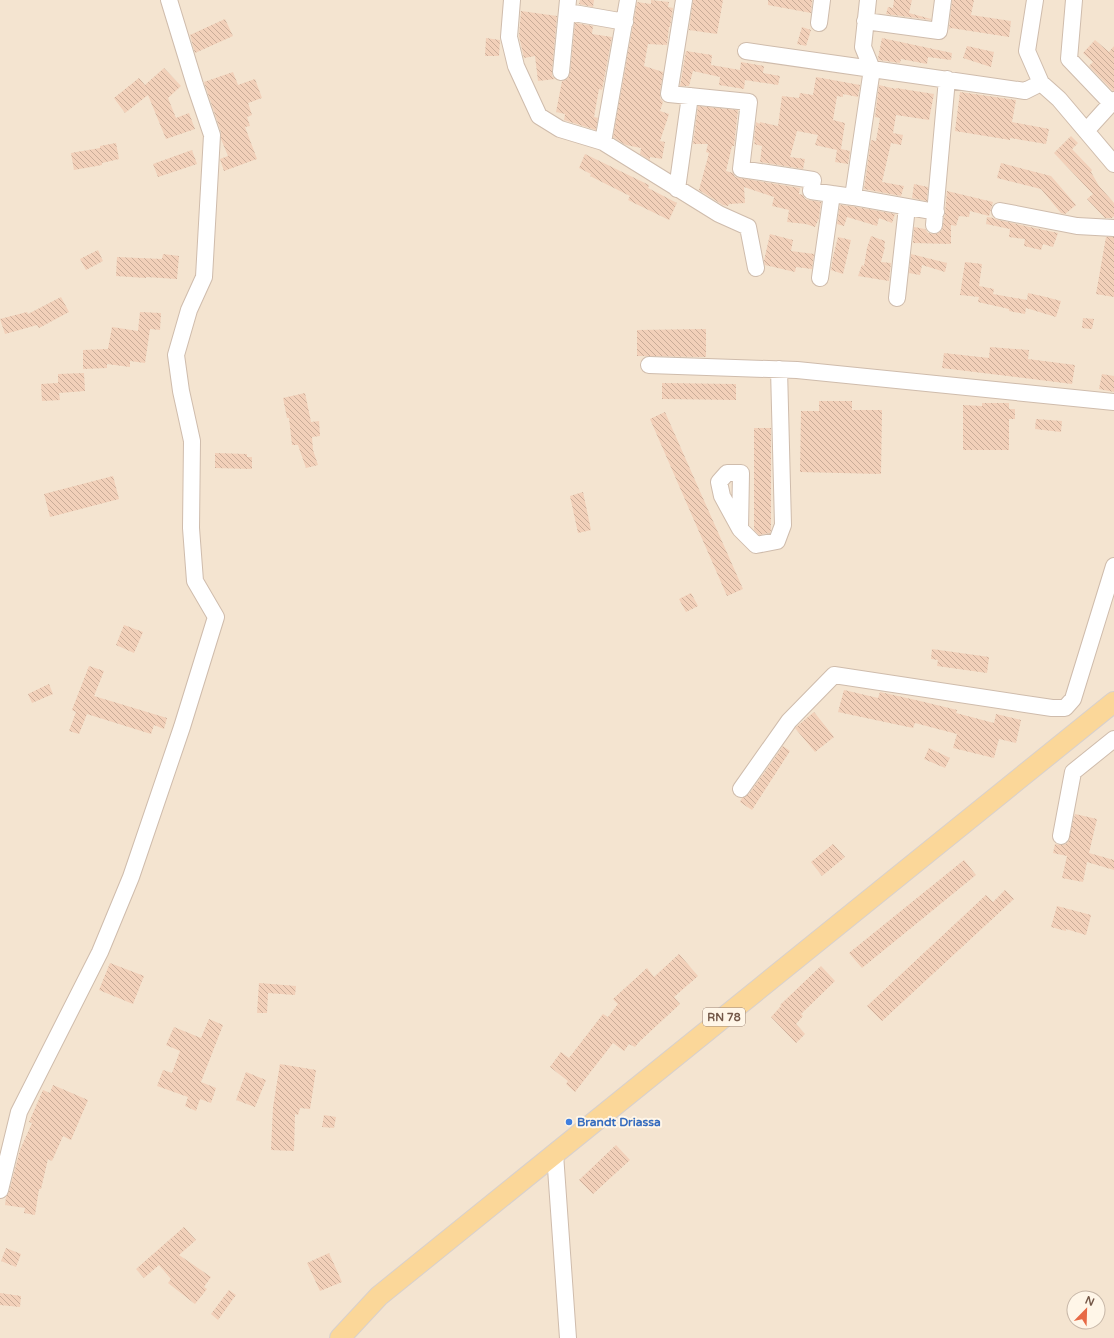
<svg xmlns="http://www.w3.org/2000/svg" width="1114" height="1338" viewBox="0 0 1114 1338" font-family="'Varela Round',sans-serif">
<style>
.residential{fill:#f4e4d0;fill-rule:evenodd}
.building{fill:url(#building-back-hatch)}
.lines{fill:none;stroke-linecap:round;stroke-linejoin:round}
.minor-casing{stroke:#cfbcac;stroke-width:18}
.major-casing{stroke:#d8d0cc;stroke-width:22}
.minor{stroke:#fff;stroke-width:16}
.major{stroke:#fbd799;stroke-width:20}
.shop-dot{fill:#3f7fe0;stroke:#fff6e8;stroke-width:1.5}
.labels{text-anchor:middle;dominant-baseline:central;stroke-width:4;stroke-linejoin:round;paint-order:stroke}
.shield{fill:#fff6e8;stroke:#9e8778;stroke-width:1}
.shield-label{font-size:11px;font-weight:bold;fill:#745848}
.shop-label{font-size:12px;font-weight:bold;fill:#366cbe;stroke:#fff6e8;text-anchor:start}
</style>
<defs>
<pattern id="building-back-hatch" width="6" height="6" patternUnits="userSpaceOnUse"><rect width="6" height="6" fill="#f2d0b9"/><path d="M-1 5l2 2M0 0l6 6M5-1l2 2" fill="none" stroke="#c9ac98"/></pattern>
</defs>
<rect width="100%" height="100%" fill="#fcf2e2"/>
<!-- residential -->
<path class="residential" d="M 0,0 L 1114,0 L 1114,1338 L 0,1338 ZM 1074,1298 L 1098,1298 L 1098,1322 L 1074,1322 Z"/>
<!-- building -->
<path class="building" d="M 580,0 L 594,0 L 593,7 L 579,4 Z
M 651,0 L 669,2 L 668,7 L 673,8 L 670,27 L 669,27 L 667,45 L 648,44 L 644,66 L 663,72 L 660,93 L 660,98 L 663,102 L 660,111 L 669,114 L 660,141 L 665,142 L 662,159 L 650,157 L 650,160 L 640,154 L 641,148 L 626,145 L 613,137 L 637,2 L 651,4 Z
M 693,0 L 723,0 L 717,34 L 689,30 Z
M 768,0 L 812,0 L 811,13 L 768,5 Z
M 894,0 L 912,0 L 909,13 L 931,19 L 931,20 L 886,14 L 888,7 L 893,8 Z
M 952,0 L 974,0 L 971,15 L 1011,21 L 1009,37 L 951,28 L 949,30 Z
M 521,11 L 557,16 L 552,71 L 552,76 L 555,79 L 538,81 L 535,56 L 524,58 L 519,36 Z
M 225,19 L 233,36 L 195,53 L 190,35 Z
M 575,23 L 593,26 L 592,34 L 612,37 L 602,90 L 599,89 L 594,117 L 598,118 L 596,130 L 564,120 L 565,114 L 556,112 L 562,81 L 568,78 L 570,73 Z
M 802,27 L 811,30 L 806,46 L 797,44 Z
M 486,38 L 500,40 L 499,56 L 485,56 Z
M 882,38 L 952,53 L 951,60 L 928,57 L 927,64 L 901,59 L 900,63 L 879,60 L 878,58 Z
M 1095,40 L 1109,52 L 1114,46 L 1114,91 L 1113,91 L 1089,66 L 1093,62 L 1083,53 Z
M 967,46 L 994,52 L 991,67 L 963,58 Z
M 686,51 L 712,55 L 711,65 L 740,70 L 741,62 L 764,66 L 763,73 L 780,76 L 778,85 L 745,80 L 744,89 L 719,85 L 720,77 L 693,71 L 689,86 L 680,86 Z
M 164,68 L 181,86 L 168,98 L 176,118 L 189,113 L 195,129 L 166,139 L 148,95 L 125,113 L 114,98 L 139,78 L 145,85 Z
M 233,72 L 238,85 L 255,79 L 262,98 L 248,103 L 252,115 L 247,117 L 250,126 L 245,127 L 257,159 L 224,171 L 220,159 L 228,156 L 221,139 L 221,132 L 204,82 Z
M 816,77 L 860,85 L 858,97 L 843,94 L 843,97 L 837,96 L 833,120 L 845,123 L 841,149 L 850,151 L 848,164 L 835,162 L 837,150 L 815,145 L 818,135 L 797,131 L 790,157 L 805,159 L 803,169 L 760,162 L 762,146 L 754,144 L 755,141 L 754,140 L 756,122 L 760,124 L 760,122 L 778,126 L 782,96 L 799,98 L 800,93 L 813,95 Z
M 879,85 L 896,89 L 896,88 L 934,94 L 929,120 L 896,115 L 893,133 L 903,135 L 901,145 L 891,143 L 882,182 L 904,186 L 901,196 L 864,189 L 871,140 L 876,141 L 880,118 L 875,117 Z
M 960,92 L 1016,100 L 1012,122 L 1049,129 L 1046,144 L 1010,138 L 1010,140 L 955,131 Z
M 698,106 L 738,110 L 734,146 L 732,146 L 726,171 L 733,173 L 735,177 L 740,178 L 800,188 L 799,194 L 803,195 L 805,199 L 809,200 L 821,202 L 819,218 L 815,227 L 806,224 L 787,222 L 789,210 L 772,206 L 774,197 L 744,187 L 745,203 L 729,204 L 728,206 L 723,205 L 699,190 L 709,153 L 706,152 L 708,144 L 693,144 Z
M 1071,136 L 1078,143 L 1072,149 L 1092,170 L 1091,172 L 1099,186 L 1114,203 L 1114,216 L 1112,218 L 1105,218 L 1087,199 L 1093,194 L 1054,153 Z
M 116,143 L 119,159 L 102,163 L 102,165 L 74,170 L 71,153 L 100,148 L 100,146 Z
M 192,150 L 197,164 L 158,177 L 153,164 Z
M 585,154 L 649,185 L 648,188 L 677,203 L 669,220 L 628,200 L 630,196 L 590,176 L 591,174 L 579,168 Z
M 1001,163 L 1051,176 L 1076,205 L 1065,214 L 1061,213 L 1041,189 L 997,178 Z
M 914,184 L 928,187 L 927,201 L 912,198 Z
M 947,191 L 993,202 L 989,216 L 970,211 L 969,217 L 959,216 L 956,226 L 951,225 L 951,244 L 913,243 L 914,227 L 925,229 L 928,233 L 933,234 L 938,233 L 942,230 L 945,213 Z
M 840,205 L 851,206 L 895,214 L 892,223 L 879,218 L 877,226 L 847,217 L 844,226 L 837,224 Z
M 987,217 L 993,218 L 998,220 L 1058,233 L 1053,247 L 1043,244 L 1041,250 L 1024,246 L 1025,239 L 1009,237 L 1010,229 L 986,224 Z
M 770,234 L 793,240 L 791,251 L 814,254 L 812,269 L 796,267 L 795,272 L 765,265 L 764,261 Z
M 871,236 L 885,241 L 884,247 L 885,247 L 881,262 L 891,263 L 889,281 L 858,276 L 862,265 L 864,266 L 867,248 Z
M 838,237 L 851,240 L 843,274 L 831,270 L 833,257 Z
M 1106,237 L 1114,237 L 1114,297 L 1096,294 Z
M 98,250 L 103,261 L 86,270 L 80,259 Z
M 163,254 L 179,256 L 177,279 L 146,277 L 146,278 L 116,276 L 117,257 L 162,259 Z
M 911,254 L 947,263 L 945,272 L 922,265 L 920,275 L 909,273 Z
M 965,262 L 982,264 L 979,286 L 994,289 L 993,294 L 1027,300 L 1028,293 L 1046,297 L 1061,301 L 1056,317 L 1026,308 L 1025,314 L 1009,311 L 1009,309 L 978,302 L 979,297 L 960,295 Z
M 61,297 L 69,312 L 39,328 L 37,325 L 5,334 L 0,319 L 27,312 L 28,314 Z
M 140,312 L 161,313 L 160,330 L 150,329 L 145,363 L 130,361 L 130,367 L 107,364 L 107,368 L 83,369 L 83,350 L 108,349 L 112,327 L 138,331 Z
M 1083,318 L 1094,319 L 1092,329 L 1082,328 Z
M 706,329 L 706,357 L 637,356 L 637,330 Z
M 990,347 L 1029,350 L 1028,359 L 1075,365 L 1072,384 L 942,368 L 944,353 L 989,358 Z
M 84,373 L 85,391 L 59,393 L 60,400 L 42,401 L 41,384 L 58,383 L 58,374 Z
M 1102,374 L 1114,376 L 1114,392 L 1099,389 Z
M 662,383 L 736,384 L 736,400 L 662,399 Z
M 305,393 L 311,422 L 319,421 L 320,436 L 312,437 L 313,450 L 318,465 L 306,468 L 298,445 L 292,445 L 289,418 L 287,418 L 283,398 Z
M 819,401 L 852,401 L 852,410 L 882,410 L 881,474 L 800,472 L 801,411 L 819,411 Z
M 982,403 L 1009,403 L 1009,409 L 1015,409 L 1015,419 L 1009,419 L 1009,450 L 963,450 L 963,405 L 982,406 Z
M 665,412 L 743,589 L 727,596 L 650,419 Z
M 1036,419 L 1062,421 L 1061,432 L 1035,429 Z
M 754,428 L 771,428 L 771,530 L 770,533 L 759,535 L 754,530 Z
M 215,453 L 247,454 L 247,457 L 252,457 L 252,469 L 215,468 Z
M 113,476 L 119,499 L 50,517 L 44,494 Z
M 583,492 L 591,530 L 578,533 L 570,496 Z
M 691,593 L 698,606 L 686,612 L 679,599 Z
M 124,625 L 143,632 L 134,653 L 116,645 Z
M 932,649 L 989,657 L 987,673 L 937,666 L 938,660 L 931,659 Z
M 89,666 L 104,671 L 94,696 L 167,718 L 164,729 L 154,725 L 151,734 L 87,714 L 79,734 L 69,731 L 76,712 L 72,710 Z
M 49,684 L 53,694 L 32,703 L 28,694 Z
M 844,690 L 878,698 L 880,692 L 920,701 L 957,710 L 956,713 L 994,723 L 996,714 L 1021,720 L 1016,743 L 999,739 L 994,758 L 953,748 L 957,734 L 915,723 L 913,728 L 838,712 Z
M 814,712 L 834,737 L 815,752 L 795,728 Z
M 783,746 L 790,751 L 752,810 L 740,802 L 742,798 L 749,794 Z
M 929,748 L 950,758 L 945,768 L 924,759 Z
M 1075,814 L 1097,819 L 1089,853 L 1114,860 L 1114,870 L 1087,862 L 1083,882 L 1062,878 L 1067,856 L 1053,853 L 1055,844 L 1060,845 L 1064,845 L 1068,842 Z
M 833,844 L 845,857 L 822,876 L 811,862 Z
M 964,860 L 976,875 L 862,968 L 849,953 Z
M 1005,890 L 1014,899 L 882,1021 L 867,1006 L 986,895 L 993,902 Z
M 1057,906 L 1091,915 L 1086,935 L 1066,929 L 1066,931 L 1051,927 Z
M 679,954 L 698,976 L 674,997 L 680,1004 L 639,1042 L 635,1047 L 629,1044 L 624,1051 L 613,1043 L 575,1092 L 566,1084 L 568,1081 L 550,1067 L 561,1052 L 569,1058 L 603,1014 L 608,1017 L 618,1004 L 613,999 L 647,968 L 654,977 Z
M 110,963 L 144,976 L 133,1004 L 99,990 Z
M 821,966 L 835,981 L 801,1014 L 803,1016 L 796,1024 L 805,1034 L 796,1043 L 771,1017 L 781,1006 L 780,1005 Z
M 259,983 L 296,986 L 295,995 L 268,993 L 267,1013 L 257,1013 Z
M 209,1019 L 223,1025 L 201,1082 L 216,1088 L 211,1103 L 200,1099 L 196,1111 L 185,1106 L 188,1097 L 157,1086 L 163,1070 L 172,1073 L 180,1051 L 166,1045 L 174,1027 L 201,1038 Z
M 280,1064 L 316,1070 L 310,1109 L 300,1108 L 298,1115 L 295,1114 L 294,1151 L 271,1150 L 273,1107 Z
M 246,1072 L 266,1080 L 255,1107 L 236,1100 Z
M 53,1085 L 88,1100 L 71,1140 L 63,1136 L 52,1161 L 48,1159 L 41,1189 L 39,1189 L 35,1215 L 24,1213 L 25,1208 L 5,1205 L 6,1197 L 9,1192 L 20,1150 L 32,1123 L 29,1122 L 43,1090 L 50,1093 Z
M 324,1115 L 336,1117 L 334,1128 L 322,1127 Z
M 616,1145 L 630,1160 L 593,1194 L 579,1180 Z
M 184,1227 L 196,1240 L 179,1255 L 211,1277 L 204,1287 L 207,1289 L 195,1304 L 168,1283 L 171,1279 L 159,1265 L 144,1278 L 136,1269 Z
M 6,1248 L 21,1254 L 16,1267 L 1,1261 Z
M 329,1253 L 342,1282 L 320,1291 L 307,1263 Z
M 229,1290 L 236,1295 L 218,1320 L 211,1314 Z
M 0,1293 L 21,1296 L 20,1307 L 0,1305 Z"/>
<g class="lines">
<defs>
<path id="minor" d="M 512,0 L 509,37 L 516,66 L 539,116 L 560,129 L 603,142 L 719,214 L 748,227 L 756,268
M 684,0 L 669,94 L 749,102 L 741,169 L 813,180 L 811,191 L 853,197 L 936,212
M 868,0 L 863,47 L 872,69 L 1025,91 L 1041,83
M 1035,0 L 1027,51 L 1041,83 L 1059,99 L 1114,164
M 1074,0 L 1069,59 L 1111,103
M 568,12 L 625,22
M 865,21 L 939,31 L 943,0
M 819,23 L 822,0
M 746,51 L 872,69 L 853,197
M 561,72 L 568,0
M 1086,131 L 1114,100
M 603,142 L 628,0
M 677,189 L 690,96
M 1000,211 L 1077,226 L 1114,228
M 934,225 L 947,79
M 820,278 L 832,194
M 897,298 L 907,207
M 649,365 L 797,370 L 1114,402
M 740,529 L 722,496 L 719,482 L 727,473 L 741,473 L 740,529 L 756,545 L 777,541 L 783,525 L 779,369
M 741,789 L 789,721 L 834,675 L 1052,708 L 1065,708 L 1073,699 L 1114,566
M 1061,836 L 1073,772 L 1114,739
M 555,1154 L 568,1338
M 0,1190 L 19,1112 L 100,952 L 131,877 L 182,727 L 216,617 L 195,581 L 191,528 L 192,441 L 181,391 L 176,355 L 189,310 L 204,277 L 212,135 L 195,85 L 169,0"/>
<path id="major" d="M 340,1338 L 379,1296 L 1114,702"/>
</defs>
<!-- minor casing -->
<use href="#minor" class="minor-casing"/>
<!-- major casing -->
<use href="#major" class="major-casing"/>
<!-- minor -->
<use href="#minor" class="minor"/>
<!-- major -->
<use href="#major" class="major"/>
</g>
<!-- markers -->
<circle class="shop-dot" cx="569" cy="1122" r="4"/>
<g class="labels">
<!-- shield labels -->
<rect class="shield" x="703" y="1008" width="42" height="18" rx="3"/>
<g class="shield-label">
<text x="724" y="1017">RN 78</text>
</g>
<!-- shop labels -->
<g class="shop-label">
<text x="577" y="1122">Brandt Driassa</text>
</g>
</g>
<!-- north arrow -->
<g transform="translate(1086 1310) rotate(23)"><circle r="19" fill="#fff6e8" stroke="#c7b7a8"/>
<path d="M0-3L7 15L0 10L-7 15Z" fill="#e76a46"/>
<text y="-6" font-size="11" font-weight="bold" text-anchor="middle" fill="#745848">N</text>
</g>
</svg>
